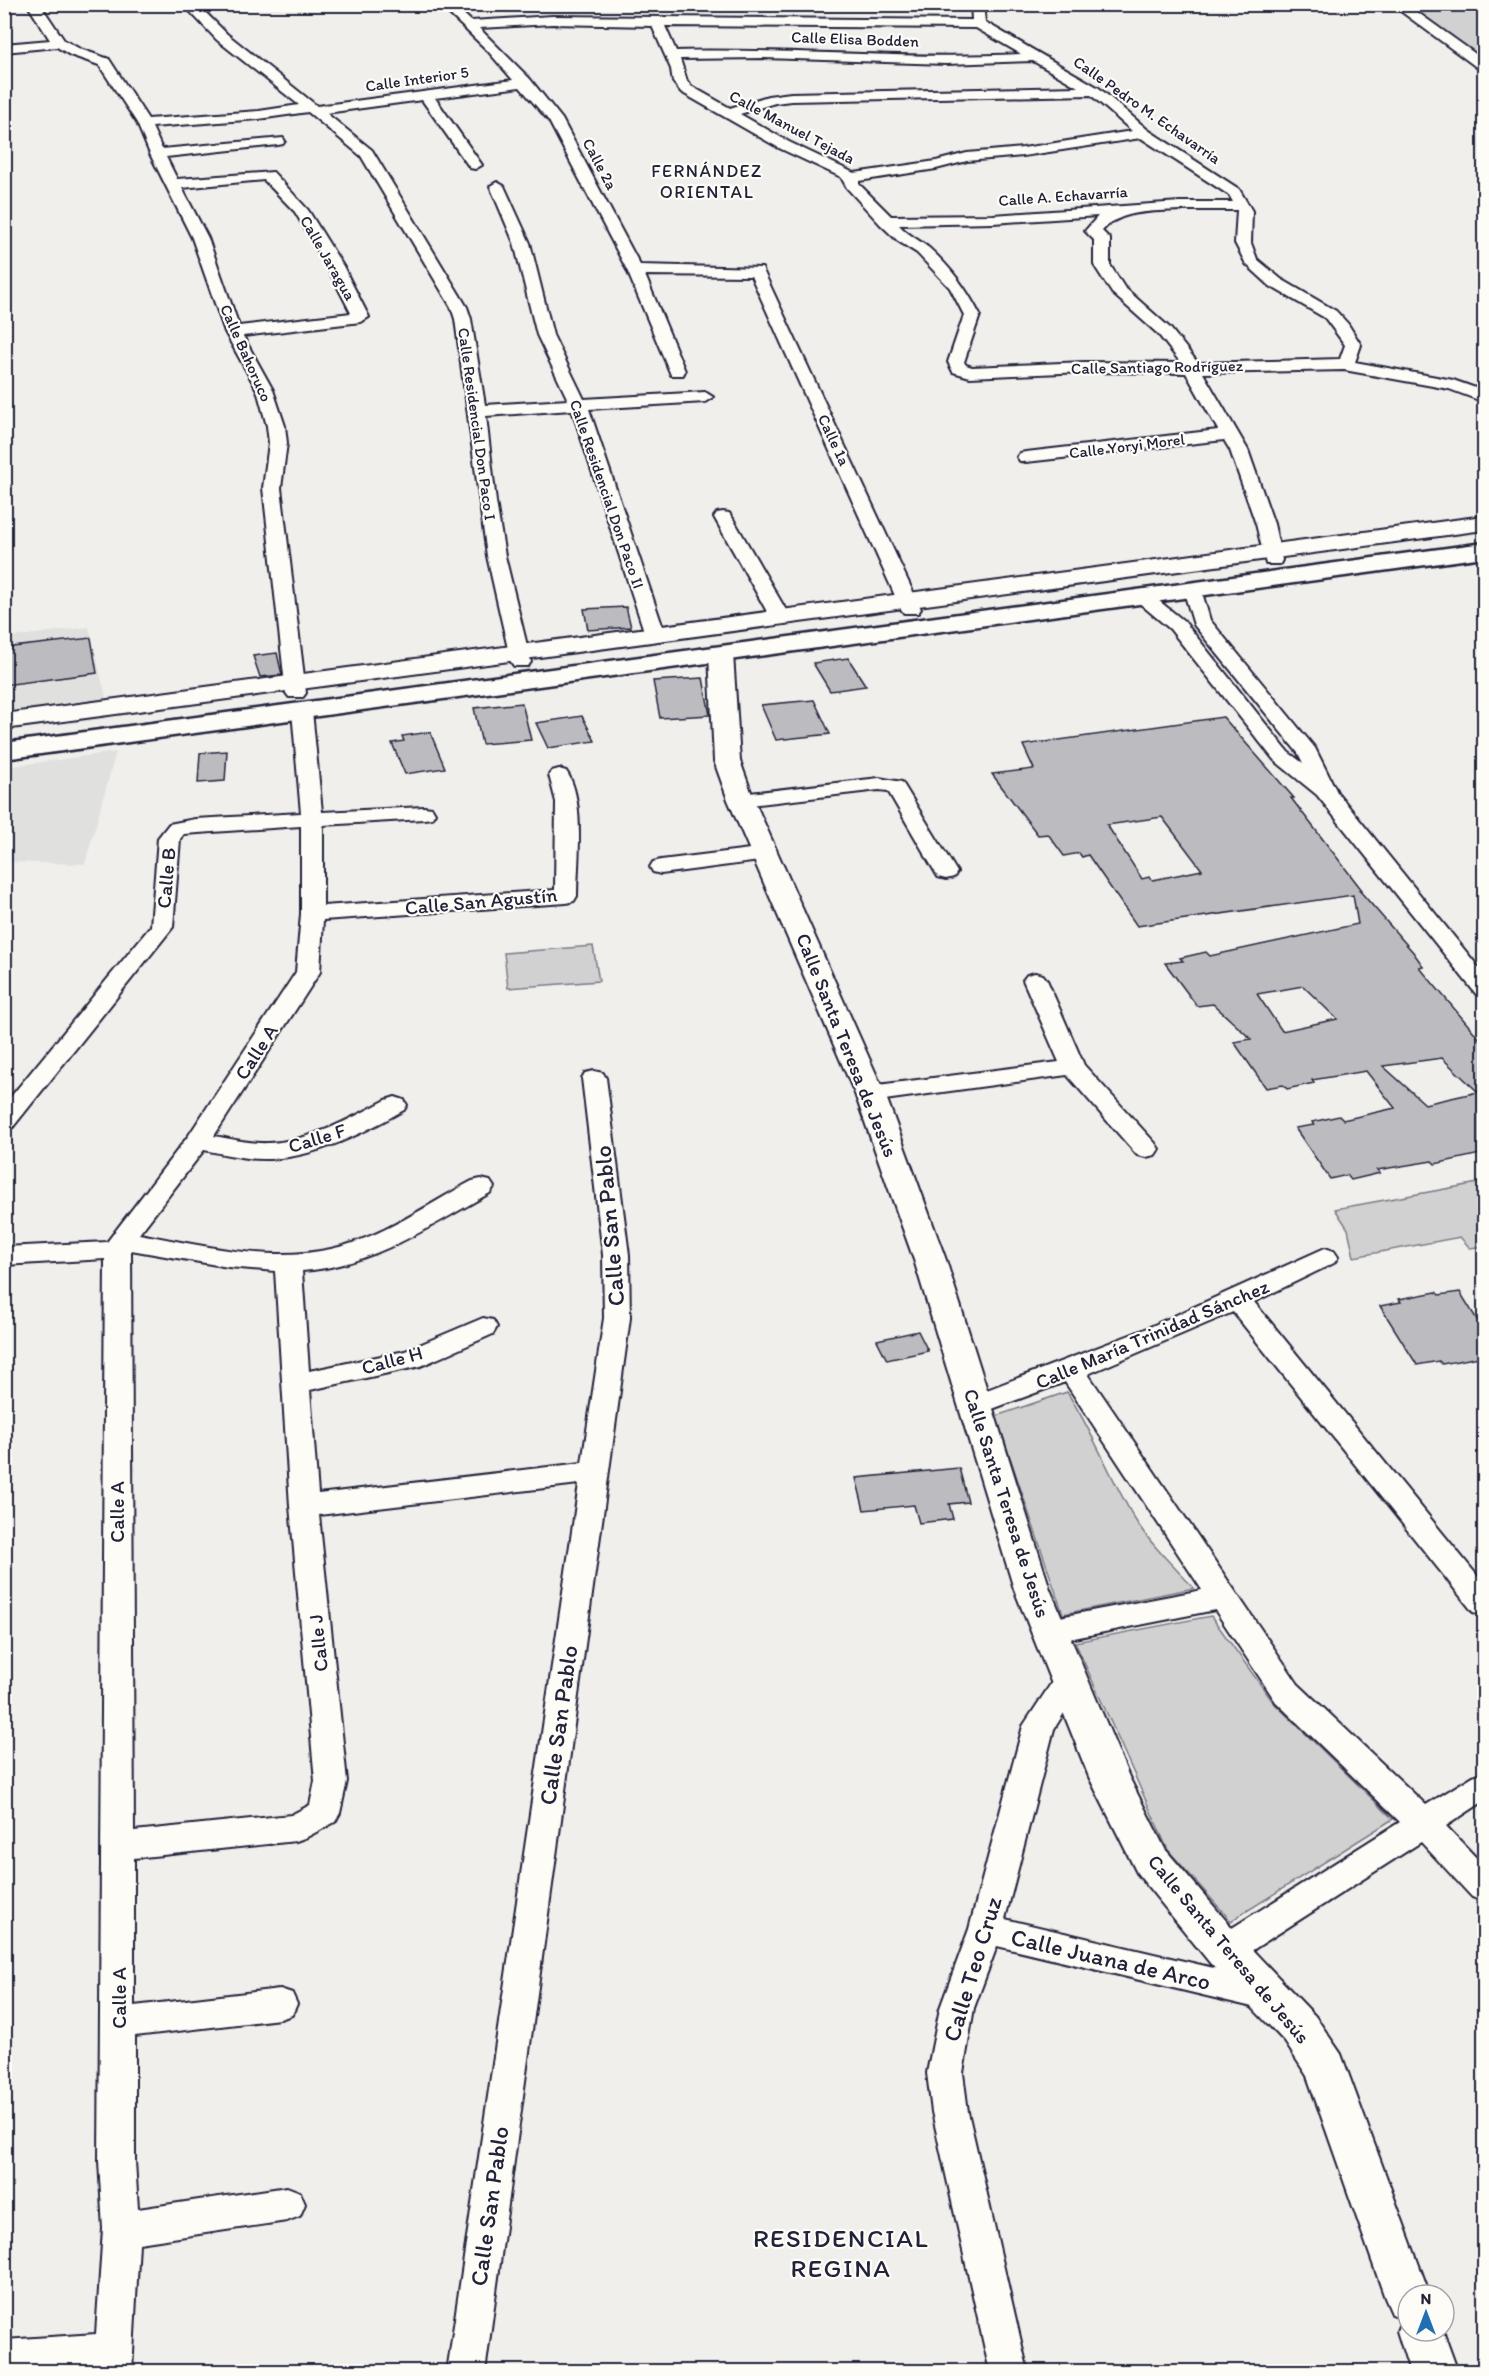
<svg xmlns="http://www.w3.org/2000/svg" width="1489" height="2376" viewBox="0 0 1489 2376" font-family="Itim,sans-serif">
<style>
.built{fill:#e0e0df}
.green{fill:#d2d1d1;stroke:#7a7a86;stroke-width:1.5}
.building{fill:#bcbcc0;stroke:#22223b;stroke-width:1.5;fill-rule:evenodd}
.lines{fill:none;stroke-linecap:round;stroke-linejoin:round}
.minor-casing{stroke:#22223b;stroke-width:4}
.tertiary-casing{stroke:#22223b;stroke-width:4}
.primary-casing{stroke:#22223b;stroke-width:5}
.minor{fill:#fdfcf7;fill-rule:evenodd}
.tertiary{fill:#fdfcf7;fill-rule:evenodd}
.primary{fill:#fdfcf7;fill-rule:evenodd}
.labels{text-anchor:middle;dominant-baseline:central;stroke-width:4.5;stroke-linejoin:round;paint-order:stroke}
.far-street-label{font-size:16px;fill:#22223b;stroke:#fdfcf7}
.far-neighbourhood-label{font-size:18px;letter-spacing:1.5px;fill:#22223b;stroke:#fdfcf7}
.street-label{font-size:20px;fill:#22223b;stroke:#fdfcf7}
.near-street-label{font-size:24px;fill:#22223b;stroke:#fdfcf7}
.near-neighbourhood-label{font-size:26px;letter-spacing:1.5px;fill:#22223b;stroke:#fdfcf7}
</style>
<rect width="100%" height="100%" fill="#f0efec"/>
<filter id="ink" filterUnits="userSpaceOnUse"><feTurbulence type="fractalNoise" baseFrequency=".0167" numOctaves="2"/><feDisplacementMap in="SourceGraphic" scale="12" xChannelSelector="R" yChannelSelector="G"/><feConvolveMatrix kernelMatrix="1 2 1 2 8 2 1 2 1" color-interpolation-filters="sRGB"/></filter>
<g filter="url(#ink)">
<!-- built -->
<path class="built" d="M 89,627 L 111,718 L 5,731 L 4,638 Z
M 116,752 L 85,864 L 5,862 L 5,767 Z"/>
<!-- green -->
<path class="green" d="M 1405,5 L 1484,5 L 1484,60 Z
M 593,946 L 599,981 L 508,988 L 504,953 Z
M 1484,1182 L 1484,1246 L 1470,1248 L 1460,1237 L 1354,1257 L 1348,1229 L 1335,1209 Z
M 1067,1392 C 1093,1432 1110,1477 1134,1518 C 1150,1544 1173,1566 1194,1588 L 1063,1614 L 996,1416 Z
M 1211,1616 L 1273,1702 L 1393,1819 L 1231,1921 L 1168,1850 L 1075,1642 Z"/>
<!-- building -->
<path class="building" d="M 626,607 L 631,627 L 588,630 L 584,609 Z
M 91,638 L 97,673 L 4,685 L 4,648 Z
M 277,653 L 282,675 L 260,677 L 253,656 Z
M 848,658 L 866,686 L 830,691 L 813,663 Z
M 703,678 L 710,715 L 660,718 L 653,681 Z
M 814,700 L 830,734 L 776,740 L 761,705 Z
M 522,703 L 531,740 L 482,744 L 474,708 Z
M 582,716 L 595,741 L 548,748 L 536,723 Z
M 1223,717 L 1294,798 L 1291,798 L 1362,890 L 1359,890 L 1413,952 L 1423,966 L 1419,967 L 1485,1045 L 1485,1153 L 1435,1164 L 1432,1161 L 1377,1170 L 1380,1173 L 1351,1180 L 1347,1175 L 1330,1179 L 1295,1128 L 1314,1125 L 1312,1122 L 1339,1116 L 1343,1120 L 1395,1108 L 1366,1071 L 1312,1080 L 1314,1083 L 1287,1089 L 1283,1085 L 1266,1088 L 1234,1042 L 1251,1039 L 1213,1004 L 1197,1006 L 1165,963 L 1183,961 L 1180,958 L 1206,952 L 1210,956 L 1358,924 L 1353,895 L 1137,926 L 1088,855 L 1082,857 L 1079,853 L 1064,856 L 1048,834 L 1038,835 L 992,774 L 1034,769 L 1023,745 ZM 1162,817 L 1202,870 L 1153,880 L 1149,877 L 1142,879 L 1107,825 ZM 1303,986 L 1337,1019 L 1282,1031 L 1257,994 ZM 1442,1058 L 1478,1092 L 1425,1104 L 1383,1066 Z
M 430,732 L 445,768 L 405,774 L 392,743 L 404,741 L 402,736 Z
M 227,751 L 225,781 L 198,783 L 200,753 Z
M 1436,1292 L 1439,1295 L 1460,1292 L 1479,1323 L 1485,1322 L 1485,1356 L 1442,1364 L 1439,1361 L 1417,1365 L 1380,1306 L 1401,1302 L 1399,1299 Z
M 918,1331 L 928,1351 L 887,1360 L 877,1340 Z
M 959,1468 L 968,1502 L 949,1504 L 953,1519 L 919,1523 L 914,1505 L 864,1510 L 856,1478 Z"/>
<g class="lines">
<defs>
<path id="minor" d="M 27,4 L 40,4 L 64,40 L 80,49 L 109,59 L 148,119 L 259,111 L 299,105 L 217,40 L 183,4 L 197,4 L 227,34 L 317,106 L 513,80 L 487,50 L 439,4 L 453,4 L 471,21 L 552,16 L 972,20 L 971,4 L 983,4 L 985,22 L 1099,88 L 1148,130 L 1239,189 L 1252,211 L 1251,243 L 1257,259 L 1281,279 L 1336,311 L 1348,324 L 1361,345 L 1355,362 L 1453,380 L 1484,391 L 1484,402 L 1449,389 L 1344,370 L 1203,373 L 1248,450 L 1274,524 L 1282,560 L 1280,564 L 1266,564 L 1256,524 L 1230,450 L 1224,440 L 1026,462 L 1020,461 L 1017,457 L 1020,453 L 1026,452 L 1218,430 L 1186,373 L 1085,372 L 970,377 L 953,372 L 948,362 L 964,315 L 950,288 L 917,253 L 898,241 L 880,224 L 847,188 L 841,177 L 779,148 L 681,92 L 673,82 L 671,69 L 652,26 L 552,24 L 479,28 L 530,79 L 562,119 L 640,265 L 762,268 L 921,609 L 918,613 L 904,613 L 901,609 L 751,276 L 645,275 L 685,371 L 683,375 L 671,375 L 627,270 L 549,121 L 520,87 L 435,98 L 482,165 L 475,169 L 470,168 L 422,100 L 326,113 L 372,150 L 467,307 L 471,319 L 485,405 L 568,400 L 537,335 L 514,243 L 490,186 L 497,182 L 504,186 L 530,243 L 553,335 L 584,399 L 705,392 L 713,397 L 705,402 L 589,409 L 665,634 L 662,638 L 648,638 L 645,634 L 572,410 L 486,416 L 496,502 L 505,556 L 531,662 L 528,666 L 514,666 L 511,662 L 487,556 L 455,319 L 451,307 L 361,156 L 308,112 L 259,119 L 152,127 L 162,149 L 283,138 L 285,141 L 283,144 L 278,145 L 166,157 L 177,179 L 273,172 L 308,210 L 343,266 L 369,317 L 361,322 L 243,336 L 273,390 L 285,426 L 287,443 L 281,488 L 306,693 L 303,697 L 289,697 L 286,693 L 263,488 L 269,443 L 267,426 L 257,390 L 225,332 L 192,238 L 150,154 L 137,123 L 99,65 L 70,55 L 57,47 L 4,52 L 4,44 L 50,40 ZM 665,26 L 976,28 L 1021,54 C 906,60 791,48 676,51 ZM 764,58 L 946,64 L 1033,61 L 1078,87 L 791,93 L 768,96 L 730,108 L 691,86 L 687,81 L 680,59 ZM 1091,95 L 1132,131 L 1023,148 L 967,153 L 936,161 L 854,173 L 789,142 L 740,114 L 775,103 L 791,101 ZM 1141,138 L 1229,195 L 1233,202 L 1180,202 L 993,215 L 891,216 L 859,184 L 859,181 L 936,169 L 967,161 L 1023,156 ZM 264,180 L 295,212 L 327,266 L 351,313 L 239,326 L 208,238 L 182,188 ZM 1180,210 L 1237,210 L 1235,243 L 1246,264 L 1270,286 L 1325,318 L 1345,345 L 1340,359 L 1198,363 L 1170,328 L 1124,287 L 1110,265 L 1110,239 L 1102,231 C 1121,209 1153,212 1180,210 ZM 1098,216 L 1085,231 L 1094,240 L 1094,265 L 1112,293 L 1158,334 L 1181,363 L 1085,362 L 972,367 L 966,365 L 964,362 L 980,315 C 966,288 952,269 929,248 C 919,240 908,235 899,225 L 993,223 Z
M 1391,4 L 1406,4 L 1484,60 L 1484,70 L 1479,69 Z
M 723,512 L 729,513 L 732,517 L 790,617 L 787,621 L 773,621 L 770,617 L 714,517 L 717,513 Z
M 1192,583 L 1199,585 L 1201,589 L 1210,620 L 1315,748 L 1337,792 L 1484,974 L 1484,996 L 1476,994 L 1317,795 L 1274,760 L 1170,629 L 1131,596 L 1134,592 L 1148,592 L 1184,621 L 1288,752 L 1303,763 L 1298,753 L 1194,625 L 1183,589 L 1185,585 Z
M 302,705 L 309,707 L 312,711 L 322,812 L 424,807 L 432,808 L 435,813 L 432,818 L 424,819 L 323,825 L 323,906 L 555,890 L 556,802 L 549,775 L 552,771 L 559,769 L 566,771 C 586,799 577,862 577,896 L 574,901 L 566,903 L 323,920 L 320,972 L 214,1136 C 232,1139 251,1144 269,1143 C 311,1141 350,1119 386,1100 L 395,1097 L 404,1100 L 407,1105 L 404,1110 C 363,1133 317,1157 269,1159 C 247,1160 225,1154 204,1150 L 139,1234 C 202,1245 267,1263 331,1249 C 381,1238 427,1205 472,1181 L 481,1179 L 490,1181 L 494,1187 L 490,1193 C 432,1225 370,1267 302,1271 L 309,1371 L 405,1351 L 483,1318 L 493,1320 L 497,1327 L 493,1334 L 421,1366 L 310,1390 L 318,1494 L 582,1463 L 604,1318 L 603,1255 L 582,1078 L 585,1073 L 594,1071 L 603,1073 L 606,1078 L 629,1255 L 630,1318 L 485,2372 L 447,2372 L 579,1484 L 319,1515 L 347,1781 L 340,1813 L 335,1822 L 307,1837 L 296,1841 L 134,1858 L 134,2006 L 280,1989 L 292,1993 L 297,2004 L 292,2015 L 280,2019 L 135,2036 L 135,2161 L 138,2209 L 287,2187 L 300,2192 L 305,2204 L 300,2216 L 287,2221 L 139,2243 L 132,2372 L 4,2372 L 4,2340 L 96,2334 L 103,2229 L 99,2161 L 105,1259 L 4,1265 L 4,1247 L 107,1242 L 189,1135 L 296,972 L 301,914 L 301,826 L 184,834 L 180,839 L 173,927 L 13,1127 L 4,1130 L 4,1105 L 151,926 L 158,838 L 169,824 L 195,819 L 301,813 L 292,711 L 295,707 ZM 131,1250 L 228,1267 L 275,1271 L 290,1506 L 315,1781 L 310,1805 L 291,1815 L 134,1831 Z
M 879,778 L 902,782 L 957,872 L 954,877 L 946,879 L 938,877 L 888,791 L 879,790 L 741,806 L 733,805 L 730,800 L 733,795 L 741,794 Z
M 766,847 L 774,849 L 777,854 L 774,859 L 661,874 L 653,872 L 650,867 L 653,862 L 661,860 Z
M 1035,973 L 1043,975 L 1047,980 L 1084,1065 L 1155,1143 L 1159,1149 L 1155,1155 L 1146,1157 L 1137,1155 L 1067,1075 L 870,1102 L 861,1099 L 858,1094 L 861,1089 L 870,1086 L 1059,1062 L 1023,980 L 1027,975 Z
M 1325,1248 L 1334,1251 L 1338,1257 L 1334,1263 L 1254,1302 L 1484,1584 L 1484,1615 L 1473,1612 L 1233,1312 L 1088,1374 L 1298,1684 L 1426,1805 L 1473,1776 L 1484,1772 L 1484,1801 L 1446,1826 L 1484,1866 L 1484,1901 L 1472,1897 L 1421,1842 L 1237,1960 L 1225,1964 L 1213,1960 L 1208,1950 L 1213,1940 L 1400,1822 L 1276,1702 L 1215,1610 L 1049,1643 L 1038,1639 L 1034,1631 L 1038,1623 L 1049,1619 L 1202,1590 L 1065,1382 L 976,1415 L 966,1412 L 962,1405 L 966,1398 L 1143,1330 Z
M 1069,1669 L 1080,1673 L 1084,1681 L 1054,1729 L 1005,1919 L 1265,1980 L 1277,1985 L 1282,1995 L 1277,2005 L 1265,2010 L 997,1946 L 974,2008 L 963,2073 L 968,2112 L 1028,2372 L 990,2372 L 932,2112 L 927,2073 L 940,2008 L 969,1929 L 1023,1726 L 1058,1673 Z"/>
<path id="tertiary" d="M 1484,516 L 1484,530 L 4,729 L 4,714 Z
M 721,647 L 730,649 L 733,654 L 740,761 L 754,800 L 885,1094 L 946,1260 L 1050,1589 L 1129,1777 L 1165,1849 L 1240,1937 L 1315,2016 L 1341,2054 L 1430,2295 L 1408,2295 L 1408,2331 L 1443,2331 L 1458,2372 L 1410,2372 L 1397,2331 L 1402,2318 L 1392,2314 L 1385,2298 L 1307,2076 L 1285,2042 L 1210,1963 L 1137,1873 L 1089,1777 L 1014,1589 L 914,1260 L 855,1094 L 728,800 L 714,761 L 709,654 L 712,649 Z"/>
<path id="primary" d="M 1484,543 L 1484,557 L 4,759 L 4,743 Z"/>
</defs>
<!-- minor casing -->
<use href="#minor" class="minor-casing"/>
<!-- tertiary casing -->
<use href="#tertiary" class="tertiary-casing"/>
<!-- primary casing -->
<use href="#primary" class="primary-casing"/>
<!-- minor -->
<use href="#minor" class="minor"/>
<!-- tertiary -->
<use href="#tertiary" class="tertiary"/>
<!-- primary -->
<use href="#primary" class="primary"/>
</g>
</g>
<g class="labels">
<!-- far-street labels -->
<g class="far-street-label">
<text transform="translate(855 39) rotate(2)">Calle Elisa Bodden</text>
<text transform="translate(417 79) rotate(-8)">Calle Interior 5</text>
<text transform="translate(1147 110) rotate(35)">Calle Pedro M. Echavarría</text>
<text transform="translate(792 127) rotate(28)">Calle Manuel Tejada</text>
<text transform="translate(600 164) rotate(62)">Calle 2a</text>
<text transform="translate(1063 196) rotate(-4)">Calle A. Echavarría</text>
<text transform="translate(328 258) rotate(60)">Calle Jaragua</text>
<text transform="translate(246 353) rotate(66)">Calle Bahoruco</text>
<text transform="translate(1157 367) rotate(-1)">Calle Santiago Rodríguez</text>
<text transform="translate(477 424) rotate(82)">Calle Residencial Don Paco I</text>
<text transform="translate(834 440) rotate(65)">Calle 1a</text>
<text transform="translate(1127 446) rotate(-7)">Calle Yoryi Morel</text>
<text transform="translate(607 494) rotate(71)">Calle Residencial Don Paco II</text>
</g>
<!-- far-neighbourhood labels -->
<g class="far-neighbourhood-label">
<text x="707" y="171">FERNÁNDEZ<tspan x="707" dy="21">ORIENTAL</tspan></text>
</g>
<!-- street labels -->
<g class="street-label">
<text transform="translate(166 878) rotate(-85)">Calle B</text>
<text transform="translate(481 901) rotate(-5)">Calle San Agustín</text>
<text transform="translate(847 1045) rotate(68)">Calle Santa Teresa de Jesús</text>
<text transform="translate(256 1052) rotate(-57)">Calle A</text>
<text transform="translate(317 1138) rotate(-17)">Calle F</text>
<text transform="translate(1152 1334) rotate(-23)">Calle María Trinidad Sánchez</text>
<text transform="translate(392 1360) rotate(-15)">Calle H</text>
<text transform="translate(1007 1503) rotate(72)">Calle Santa Teresa de Jesús</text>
<text transform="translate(117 1512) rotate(-90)">Calle A</text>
<text transform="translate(318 1643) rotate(-96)">Calle J</text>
<text transform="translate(1229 1949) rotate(50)">Calle Santa Teresa de Jesús</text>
<text transform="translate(119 1998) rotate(-90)">Calle A</text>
</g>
<!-- near-street labels -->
<g class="near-street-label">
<text transform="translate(609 1226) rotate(-95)">Calle San Pablo</text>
<text transform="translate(558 1725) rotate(-82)">Calle San Pablo</text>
<text transform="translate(1111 1959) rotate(13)">Calle Juana de Arco</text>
<text transform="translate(972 1969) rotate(-73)">Calle Teo Cruz</text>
<text transform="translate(489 2206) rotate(-82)">Calle San Pablo</text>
</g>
<!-- near-neighbourhood labels -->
<g class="near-neighbourhood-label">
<text x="841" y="2238">RESIDENCIAL<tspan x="841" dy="30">REGINA</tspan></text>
</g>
</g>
<!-- margin -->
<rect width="1489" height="2376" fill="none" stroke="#fdfcf7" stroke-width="24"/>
<rect x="12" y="12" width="1465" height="2352" fill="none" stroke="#22223b" stroke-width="2" filter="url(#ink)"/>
<!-- north arrow -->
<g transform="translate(1426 2313)"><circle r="28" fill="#fdfcf7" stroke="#a5a5ac" stroke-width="1.5"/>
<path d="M0-4.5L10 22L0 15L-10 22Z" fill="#1f6fb2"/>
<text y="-9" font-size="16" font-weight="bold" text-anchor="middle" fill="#22223b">N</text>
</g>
</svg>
